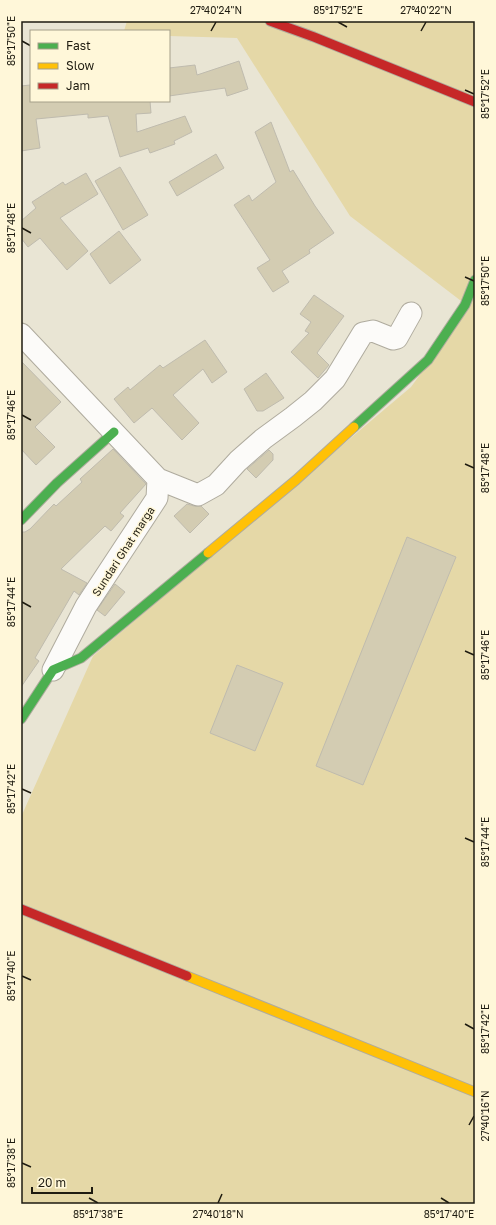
<svg xmlns="http://www.w3.org/2000/svg" width="496" height="1225" viewBox="0 0 496 1225" font-family="'Golos Text',sans-serif">
<style>
.green{fill:#e5d8a7}
.building{fill:#d3ccb2;stroke:#bfbbae}
.lines{fill:none;stroke-linecap:round;stroke-linejoin:round}
.street-casing{stroke:#afab9e;stroke-width:23}
.fast-casing{stroke:#afab9e;stroke-width:11}
.slow-casing{stroke:#afab9e;stroke-width:11}
.jam-casing{stroke:#afab9e;stroke-width:11}
.street{stroke:#fcfbf9;stroke-width:21}
.fast{stroke:#4caf50;stroke-width:9}
.slow{stroke:#ffc107;stroke-width:9}
.jam{stroke:#c62828;stroke-width:9}
.ticks{fill:none;stroke:#1e1b10;stroke-width:1.5}
.labels{text-anchor:middle;dominant-baseline:central;stroke-width:3;stroke-linejoin:round;paint-order:stroke}
.street-label{font-size:11px;fill:#1e1b10;stroke:#fff7d9}
.neatline{fill:none;stroke:#1e1b10;stroke-width:1.5}
.ticks-label{font-size:10px;text-anchor:middle;fill:#1e1b10}
</style>
<rect width="100%" height="100%" fill="#e9e5d4"/>
<!-- green -->
<path class="green" d="M 127,21 L 475,21 L 475,1204 L 21,1204 L 21,817 L 93,656 L 411,387 L 469,307 L 350,216 L 237,38 L 169,36 L 169,31 L 124,31 Z"/>
<!-- building -->
<path class="building" d="M 239,61 L 248,89 L 227,96 L 225,88 L 169,96 L 169,68 L 195,65 L 197,75 Z
M 30,85 L 31,101 L 150,101 L 151,113 L 136,114 L 137,132 L 185,116 L 192,132 L 174,141 L 175,144 L 150,153 L 148,148 L 120,157 L 108,116 L 88,118 L 88,114 L 36,119 L 40,148 L 21,151 L 21,86 Z
M 271,122 L 290,172 L 293,170 L 315,206 L 334,233 L 309,250 L 310,253 L 282,271 L 289,282 L 273,292 L 257,268 L 270,260 L 234,205 L 249,195 L 252,201 L 276,182 L 255,132 Z
M 216,154 L 224,168 L 177,196 L 169,182 Z
M 120,167 L 148,215 L 123,230 L 95,181 Z
M 86,173 L 98,194 L 60,218 L 88,251 L 67,270 L 40,238 L 28,247 L 21,238 L 21,221 L 36,208 L 32,202 L 63,182 L 65,185 Z
M 119,231 L 141,260 L 110,284 L 90,254 Z
M 314,295 L 344,316 L 317,353 L 329,365 L 318,378 L 291,352 L 309,333 L 305,331 L 311,322 L 300,314 Z
M 205,340 L 227,372 L 212,383 L 203,369 L 173,395 L 199,423 L 182,440 L 152,408 L 134,423 L 114,399 L 128,387 L 130,390 L 160,365 L 163,368 Z
M 21,361 L 61,402 L 35,427 L 55,447 L 36,465 L 21,449 Z
M 266,373 L 284,398 L 263,411 L 257,411 L 244,389 Z
M 113,449 L 146,484 L 120,513 L 124,516 L 111,531 L 105,526 L 61,569 L 87,583 L 79,595 L 74,591 L 35,658 L 39,661 L 21,687 L 21,532 L 25,532 L 30,529 L 54,504 L 56,506 L 82,482 L 80,479 Z
M 269,450 L 273,454 L 273,460 L 256,478 L 247,469 Z
M 187,504 L 194,506 L 201,506 L 209,514 L 190,533 L 174,516 Z
M 407,537 L 456,557 L 363,785 L 316,766 Z
M 115,584 L 125,592 L 105,616 L 97,610 Z
M 237,665 L 283,683 L 255,751 L 210,733 Z"/>
<g class="lines">
<defs>
<path id="street" d="M 21,334 L 158,479 L 157,498 L 86,606 L 53,670
M 158,479 L 198,495 L 216,485 L 238,461 L 263,439 L 293,417 L 313,401 L 335,379 L 363,333 L 373,331 L 393,339 L 397,338 L 411,313"/>
<path id="fast" d="M 354,427 L 428,360 L 465,305 L 475,280
M 21,520 L 57,483 L 114,432
M 21,719 L 53,670 L 81,658 L 208,553"/>
<path id="slow" d="M 208,553 L 296,480 L 354,427
M 187,976 L 475,1092"/>
<path id="jam" d="M 270,21 L 314,37 L 475,102
M 21,909 L 187,976"/>
</defs>
<!-- street casing -->
<use href="#street" class="street-casing"/>
<!-- fast casing -->
<use href="#fast" class="fast-casing"/>
<!-- slow casing -->
<use href="#slow" class="slow-casing"/>
<!-- jam casing -->
<use href="#jam" class="jam-casing"/>
<!-- street -->
<use href="#street" class="street"/>
<!-- fast -->
<use href="#fast" class="fast"/>
<!-- slow -->
<use href="#slow" class="slow"/>
<!-- jam -->
<use href="#jam" class="jam"/>
</g>
<!-- ticks -->
<path class="ticks" d="M 338,22 L 347,27M 211,31 L 216,22M 421,31 L 426,22M 22,41 L 31,46M 465,90 L 474,94M 22,228 L 31,233M 465,277 L 474,281M 22,415 L 31,420M 465,464 L 474,468M 22,602 L 31,607M 465,651 L 474,655M 22,789 L 31,793M 465,838 L 474,842M 22,976 L 31,980M 465,1024 L 474,1029M 469,1125 L 474,1116M 22,1163 L 31,1167M 89,1198 L 98,1203M 441,1198 L 449,1203M 218,1203 L 222,1194"/>
<g class="labels">
<!-- street labels -->
<g class="street-label">
<text transform="translate(123 551) rotate(-57)">Sundari Ghat marga</text>
</g>
</g>
<!-- border -->
<rect width="496" height="1225" fill="none" stroke="#fff7d9" stroke-width="44"/>
<!-- legend -->
<rect x="30" y="30" width="140" height="72" fill="#fff7d9" stroke="#a59f89"/>
<rect x="38" y="43" width="20" height="6" fill="#4caf50" stroke="#a59f89"/>
<text x="66" y="50" font-size="12" fill="#1e1b10">Fast</text>
<rect x="38" y="63" width="20" height="6" fill="#ffc107" stroke="#a59f89"/>
<text x="66" y="70" font-size="12" fill="#1e1b10">Slow</text>
<rect x="38" y="83" width="20" height="6" fill="#c62828" stroke="#a59f89"/>
<text x="66" y="90" font-size="12" fill="#1e1b10">Jam</text>
<!-- scale -->
<path d="M32 1187v6h60v-6" fill="none" stroke="#1e1b10" stroke-width="2"/>
<text x="38" y="1187" font-size="12" fill="#1e1b10" stroke="#fff7d9" stroke-width="3" paint-order="stroke">20 m</text>
<rect x="22" y="22" width="452" height="1181" class="neatline"/>
<g class="ticks-label">
<text x="216" y="14">27°40'24"N</text>
<text x="338" y="14">85°17'52"E</text>
<text x="426" y="14">27°40'22"N</text>
<text transform="translate(11 41) rotate(-90)" y="4">85°17'50"E</text>
<text transform="translate(485 94) rotate(-90)" y="4">85°17'52"E</text>
<text transform="translate(11 228) rotate(-90)" y="4">85°17'48"E</text>
<text transform="translate(485 281) rotate(-90)" y="4">85°17'50"E</text>
<text transform="translate(11 415) rotate(-90)" y="4">85°17'46"E</text>
<text transform="translate(485 468) rotate(-90)" y="4">85°17'48"E</text>
<text transform="translate(11 602) rotate(-90)" y="4">85°17'44"E</text>
<text transform="translate(485 655) rotate(-90)" y="4">85°17'46"E</text>
<text transform="translate(11 789) rotate(-90)" y="4">85°17'42"E</text>
<text transform="translate(485 842) rotate(-90)" y="4">85°17'44"E</text>
<text transform="translate(11 976) rotate(-90)" y="4">85°17'40"E</text>
<text transform="translate(485 1029) rotate(-90)" y="4">85°17'42"E</text>
<text transform="translate(485 1116) rotate(-90)" y="4">27°40'16"N</text>
<text transform="translate(11 1163) rotate(-90)" y="4">85°17'38"E</text>
<text x="98" y="1218">85°17'38"E</text>
<text x="218" y="1218">27°40'18"N</text>
<text x="449" y="1218">85°17'40"E</text>
</g>
</svg>
